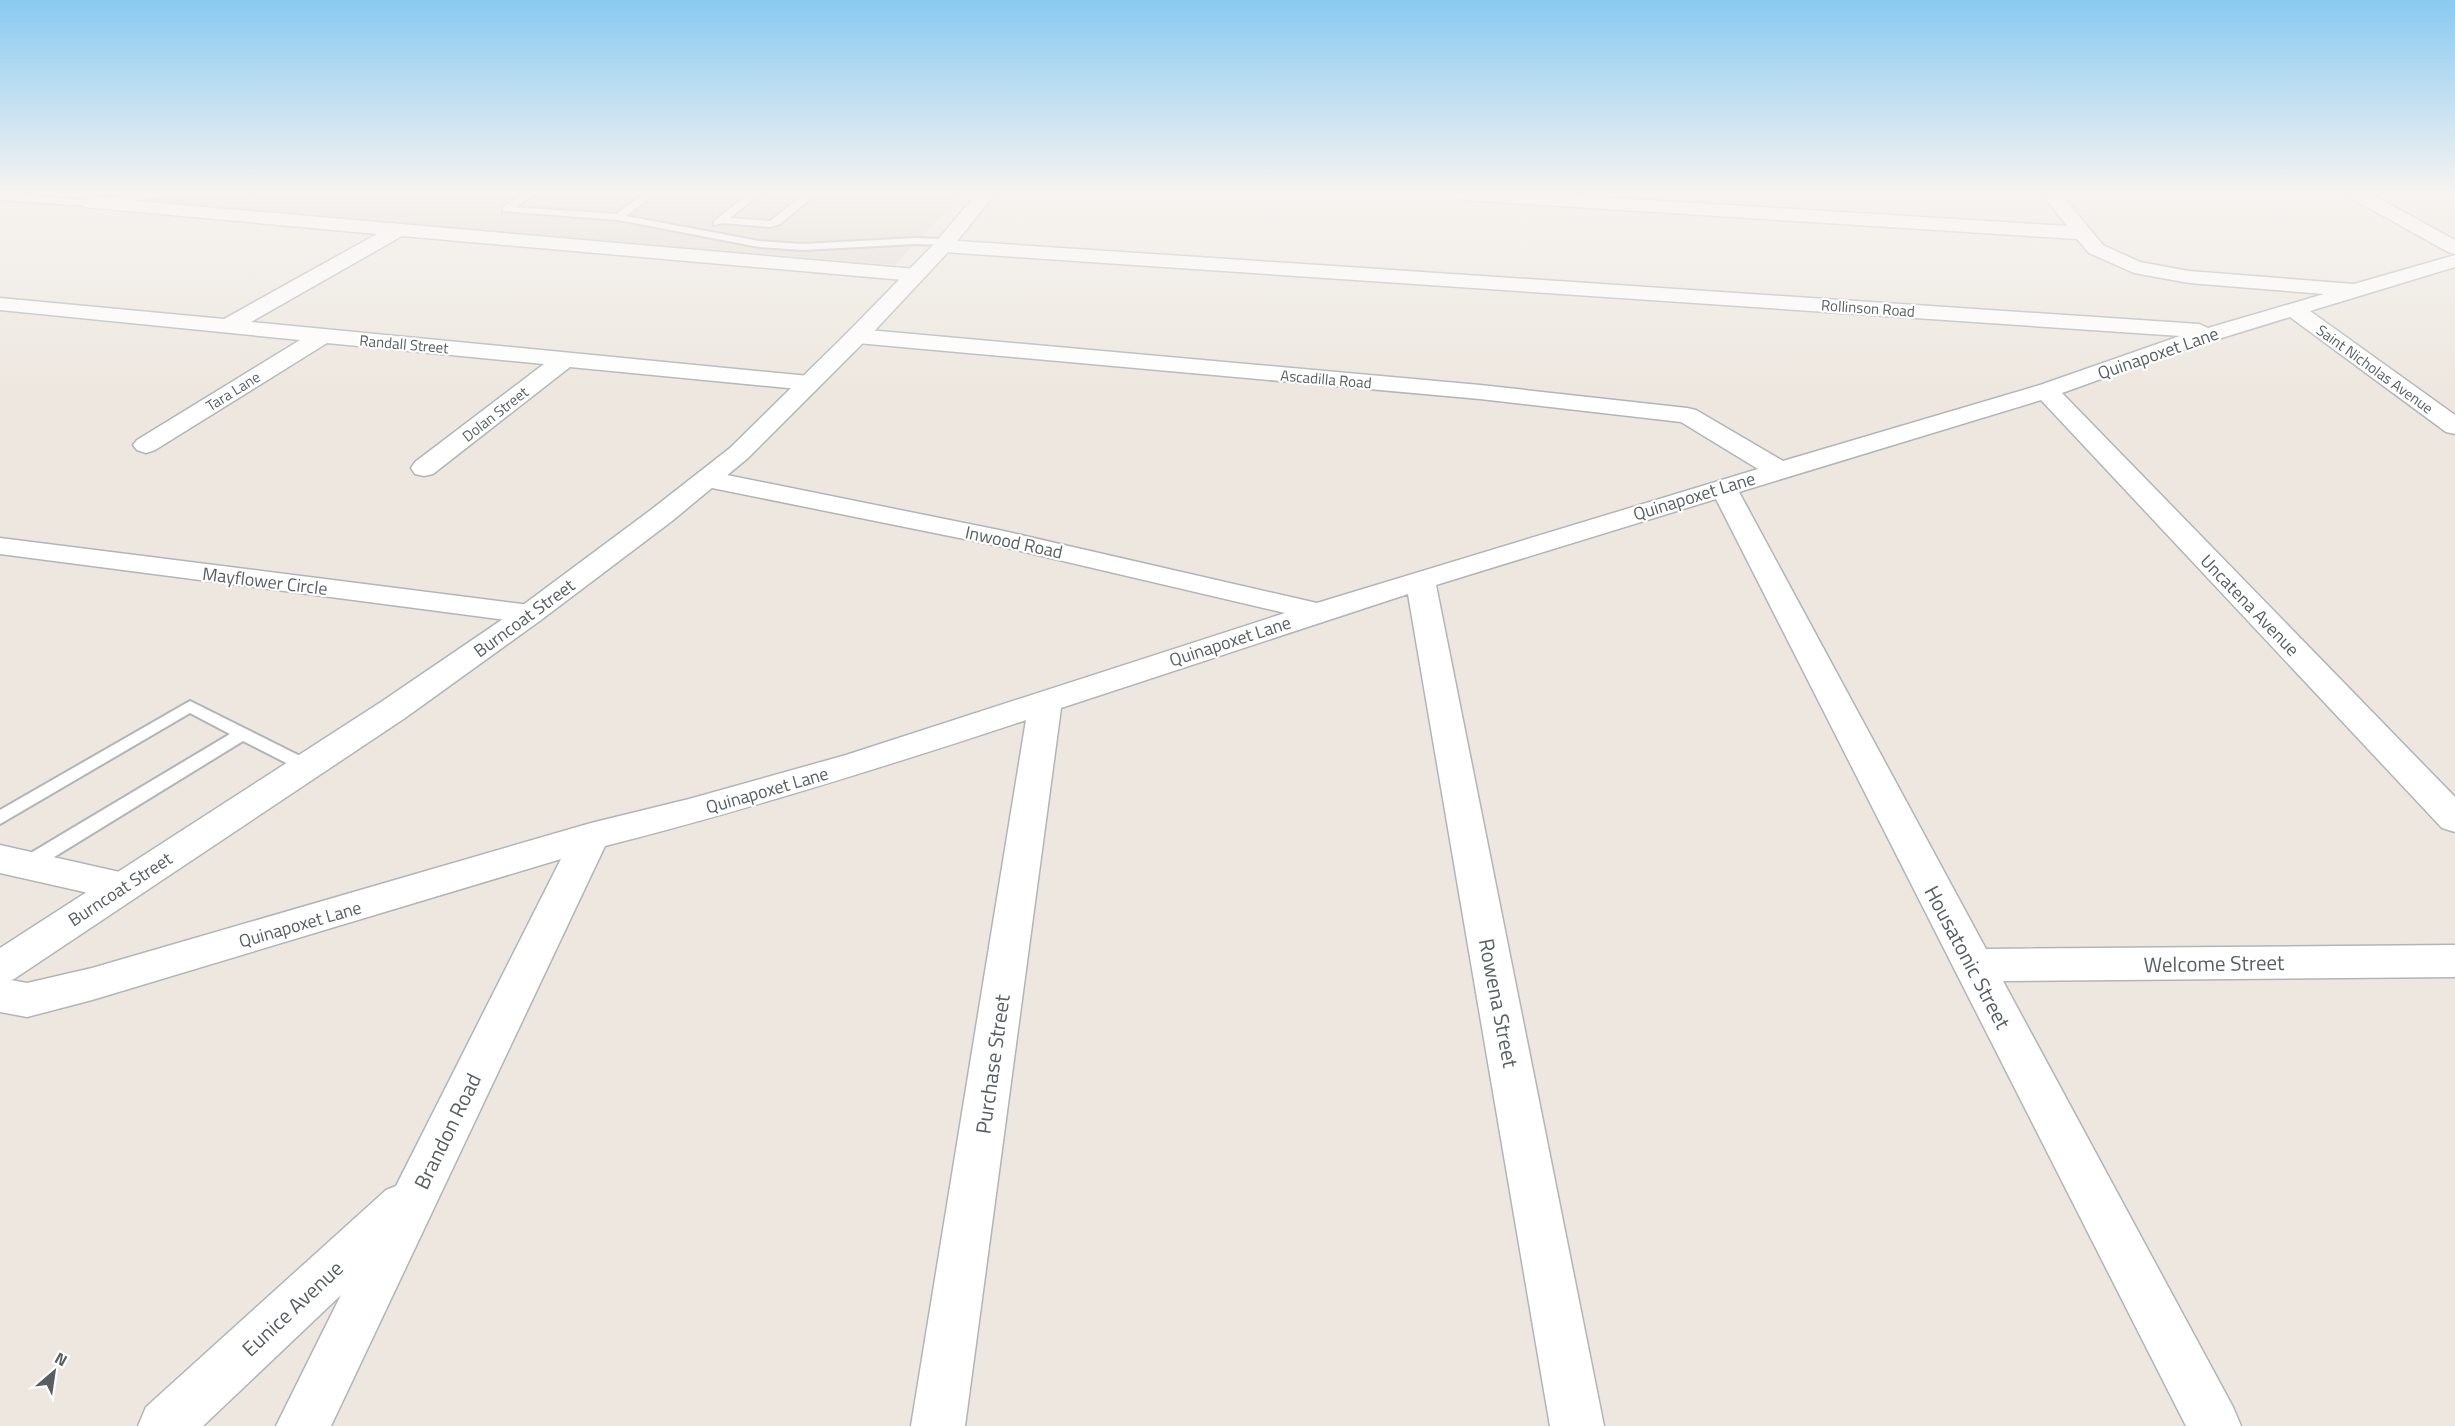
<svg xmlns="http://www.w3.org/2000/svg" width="2455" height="1426" viewBox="0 0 2455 1426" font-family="'Titillium Web',sans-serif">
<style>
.education{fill:#dfd8d0}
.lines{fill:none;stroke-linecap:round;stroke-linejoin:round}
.service-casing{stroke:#b1b5b9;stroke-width:4}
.minor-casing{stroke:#b1b5b9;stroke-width:3}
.secondary-casing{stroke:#afb6b9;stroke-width:3}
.service{fill:#fff;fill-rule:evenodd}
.minor{fill:#fff;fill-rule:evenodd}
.secondary{fill:#fff;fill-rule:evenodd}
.labels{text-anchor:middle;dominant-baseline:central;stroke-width:4.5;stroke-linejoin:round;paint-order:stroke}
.far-street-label{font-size:15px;fill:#585f62;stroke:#fff}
.street-label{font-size:18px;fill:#585f62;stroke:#fff}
.near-street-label{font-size:21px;fill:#585f62;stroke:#fff}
</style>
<rect width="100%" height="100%" fill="#ede7df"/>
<!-- education -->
<path class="education" d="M 55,194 L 962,194 L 895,265 Z"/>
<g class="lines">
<defs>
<path id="service" d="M 0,194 L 91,200 L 139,194 L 165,194 L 160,197 L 91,206 L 0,200 Z
M 524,194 L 535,194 L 516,207 L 616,214 L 644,194 L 655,194 L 626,216 L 759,241 L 803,244 L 915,238 L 946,239 L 951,242 L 946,245 L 915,244 L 803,250 L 759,247 L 618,220 L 503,211 L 503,207 Z
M 749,194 L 760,194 L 730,218 L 770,221 L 805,194 L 816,194 L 780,224 L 770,227 L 723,223 L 714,225 L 714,221 Z
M 190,701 L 314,763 L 317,767 L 314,771 L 302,771 L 243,741 L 33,870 L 26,872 L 19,870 L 17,865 L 19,860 L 230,734 L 190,713 L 0,824 L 0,810 Z"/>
<path id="minor" d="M 1455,194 L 1551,194 L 2067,226 L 2042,194 L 2061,194 L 2103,245 L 2140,262 L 2189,271 L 2354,284 L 2455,255 L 2455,267 L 2310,311 L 2455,415 L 2455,434 L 2446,432 L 2290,317 L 2173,353 L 2062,393 L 2455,797 L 2455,832 L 2442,828 L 2041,400 L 1739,492 L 1986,949 L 2455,945 L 2455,977 L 2003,981 L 2233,1407 L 2241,1426 L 2186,1426 L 1716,499 L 1436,585 L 1604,1426 L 1550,1426 L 1408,594 L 1061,708 L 965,1426 L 911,1426 L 1026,720 C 887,766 747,810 605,846 L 331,1426 L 276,1426 L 341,1295 L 203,1426 L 138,1426 L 146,1407 L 386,1190 L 396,1186 L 561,859 L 92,1000 L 27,1017 L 0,1012 L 0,978 L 27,983 L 92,968 L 591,823 L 689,799 L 846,755 L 1285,613 L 999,546 L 707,487 L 698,485 L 694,479 L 698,473 L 707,471 L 999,530 L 1317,603 L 1758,469 L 1681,422 L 1480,399 L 857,343 L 849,341 L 846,336 L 849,331 L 857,329 L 1480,385 L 1687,408 L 1696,410 L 1783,461 L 2040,385 L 2180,336 L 943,252 L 936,250 L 933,246 L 936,242 L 943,240 L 2199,324 L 2208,328 L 2324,294 L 2189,283 L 2134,273 L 2089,253 L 2077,239 L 1464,200 L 1457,198 Z
M 2349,194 L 2371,194 L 2455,240 L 2455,254 L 2448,252 L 2351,198 Z
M 91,197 L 915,269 L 922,271 L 925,275 L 922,279 L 915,281 L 402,236 L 251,322 L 809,376 L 817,378 L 821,383 L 817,388 L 809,390 L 570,367 L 433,474 L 424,476 L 415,474 L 411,468 L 415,462 L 544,364 L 327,343 L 155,450 L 146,453 L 137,450 L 133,445 L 137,440 L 300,340 L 0,310 L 0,298 L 224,319 L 377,234 L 84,207 L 82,203 L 84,199 Z
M 0,538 L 530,605 L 541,608 L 545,614 L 541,620 L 530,623 L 0,554 Z
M 0,845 L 124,873 L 137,877 L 143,887 L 137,897 L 124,901 L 0,873 Z"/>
<path id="secondary" d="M 976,194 L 995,194 L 950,250 L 865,341 L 748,458 L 672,521 L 541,620 L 405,718 L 14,979 L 0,984 L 0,948 L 381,702 L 519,608 L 652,509 L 730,448 L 849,331 L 936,242 Z"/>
</defs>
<!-- service casing -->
<use href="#service" class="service-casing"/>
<!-- minor casing -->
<use href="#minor" class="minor-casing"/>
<!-- secondary casing -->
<use href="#secondary" class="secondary-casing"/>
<!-- service -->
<use href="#service" class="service"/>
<!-- minor -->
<use href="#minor" class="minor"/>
<!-- secondary -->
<use href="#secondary" class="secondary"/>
</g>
<!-- sky -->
<linearGradient id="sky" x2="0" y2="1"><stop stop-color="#8acaf1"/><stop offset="0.49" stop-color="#f7f4f1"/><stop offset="1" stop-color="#f7f4f1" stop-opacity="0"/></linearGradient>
<rect width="2455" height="394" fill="url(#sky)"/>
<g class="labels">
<!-- far-street labels -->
<g class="far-street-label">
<text transform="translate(1868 308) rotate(4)">Rollinson Road</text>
<text transform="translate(404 344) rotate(5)">Randall Street</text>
<text transform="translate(2375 369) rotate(36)">Saint Nicholas Avenue</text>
<text transform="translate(1326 379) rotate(5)">Ascadilla Road</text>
<text transform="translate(233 391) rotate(-32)">Tara Lane</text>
<text transform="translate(495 414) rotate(-38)">Dolan Street</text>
</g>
<!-- street labels -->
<g class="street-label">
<text transform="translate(2158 353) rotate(-19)">Quinapoxet Lane</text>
<text transform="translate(1694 496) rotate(-17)">Quinapoxet Lane</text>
<text transform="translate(1014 542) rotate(12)">Inwood Road</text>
<text transform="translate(265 581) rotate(7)">Mayflower Circle</text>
<text transform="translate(2250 605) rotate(46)">Uncatena Avenue</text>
<text transform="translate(524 618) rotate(-36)">Burncoat Street</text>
<text transform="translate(1230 641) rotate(-18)">Quinapoxet Lane</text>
<text transform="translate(767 790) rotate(-16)">Quinapoxet Lane</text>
<text transform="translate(120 889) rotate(-33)">Burncoat Street</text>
<text transform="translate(300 924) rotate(-16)">Quinapoxet Lane</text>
</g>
<!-- near-street labels -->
<g class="near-street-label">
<text transform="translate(1968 957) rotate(62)">Housatonic Street</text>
<text transform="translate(2214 963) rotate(-1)">Welcome Street</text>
<text transform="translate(1499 1003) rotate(79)">Rowena Street</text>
<text transform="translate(992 1064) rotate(-82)">Purchase Street</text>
<text transform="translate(447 1131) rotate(-64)">Brandon Road</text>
<text transform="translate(292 1308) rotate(-43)">Eunice Avenue</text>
</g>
</g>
<!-- north arrow -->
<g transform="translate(54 1372) rotate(29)" stroke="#ffffff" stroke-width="4.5" paint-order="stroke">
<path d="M0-4.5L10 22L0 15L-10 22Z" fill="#585f62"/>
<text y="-9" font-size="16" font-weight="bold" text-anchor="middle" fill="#585f62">N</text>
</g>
</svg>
